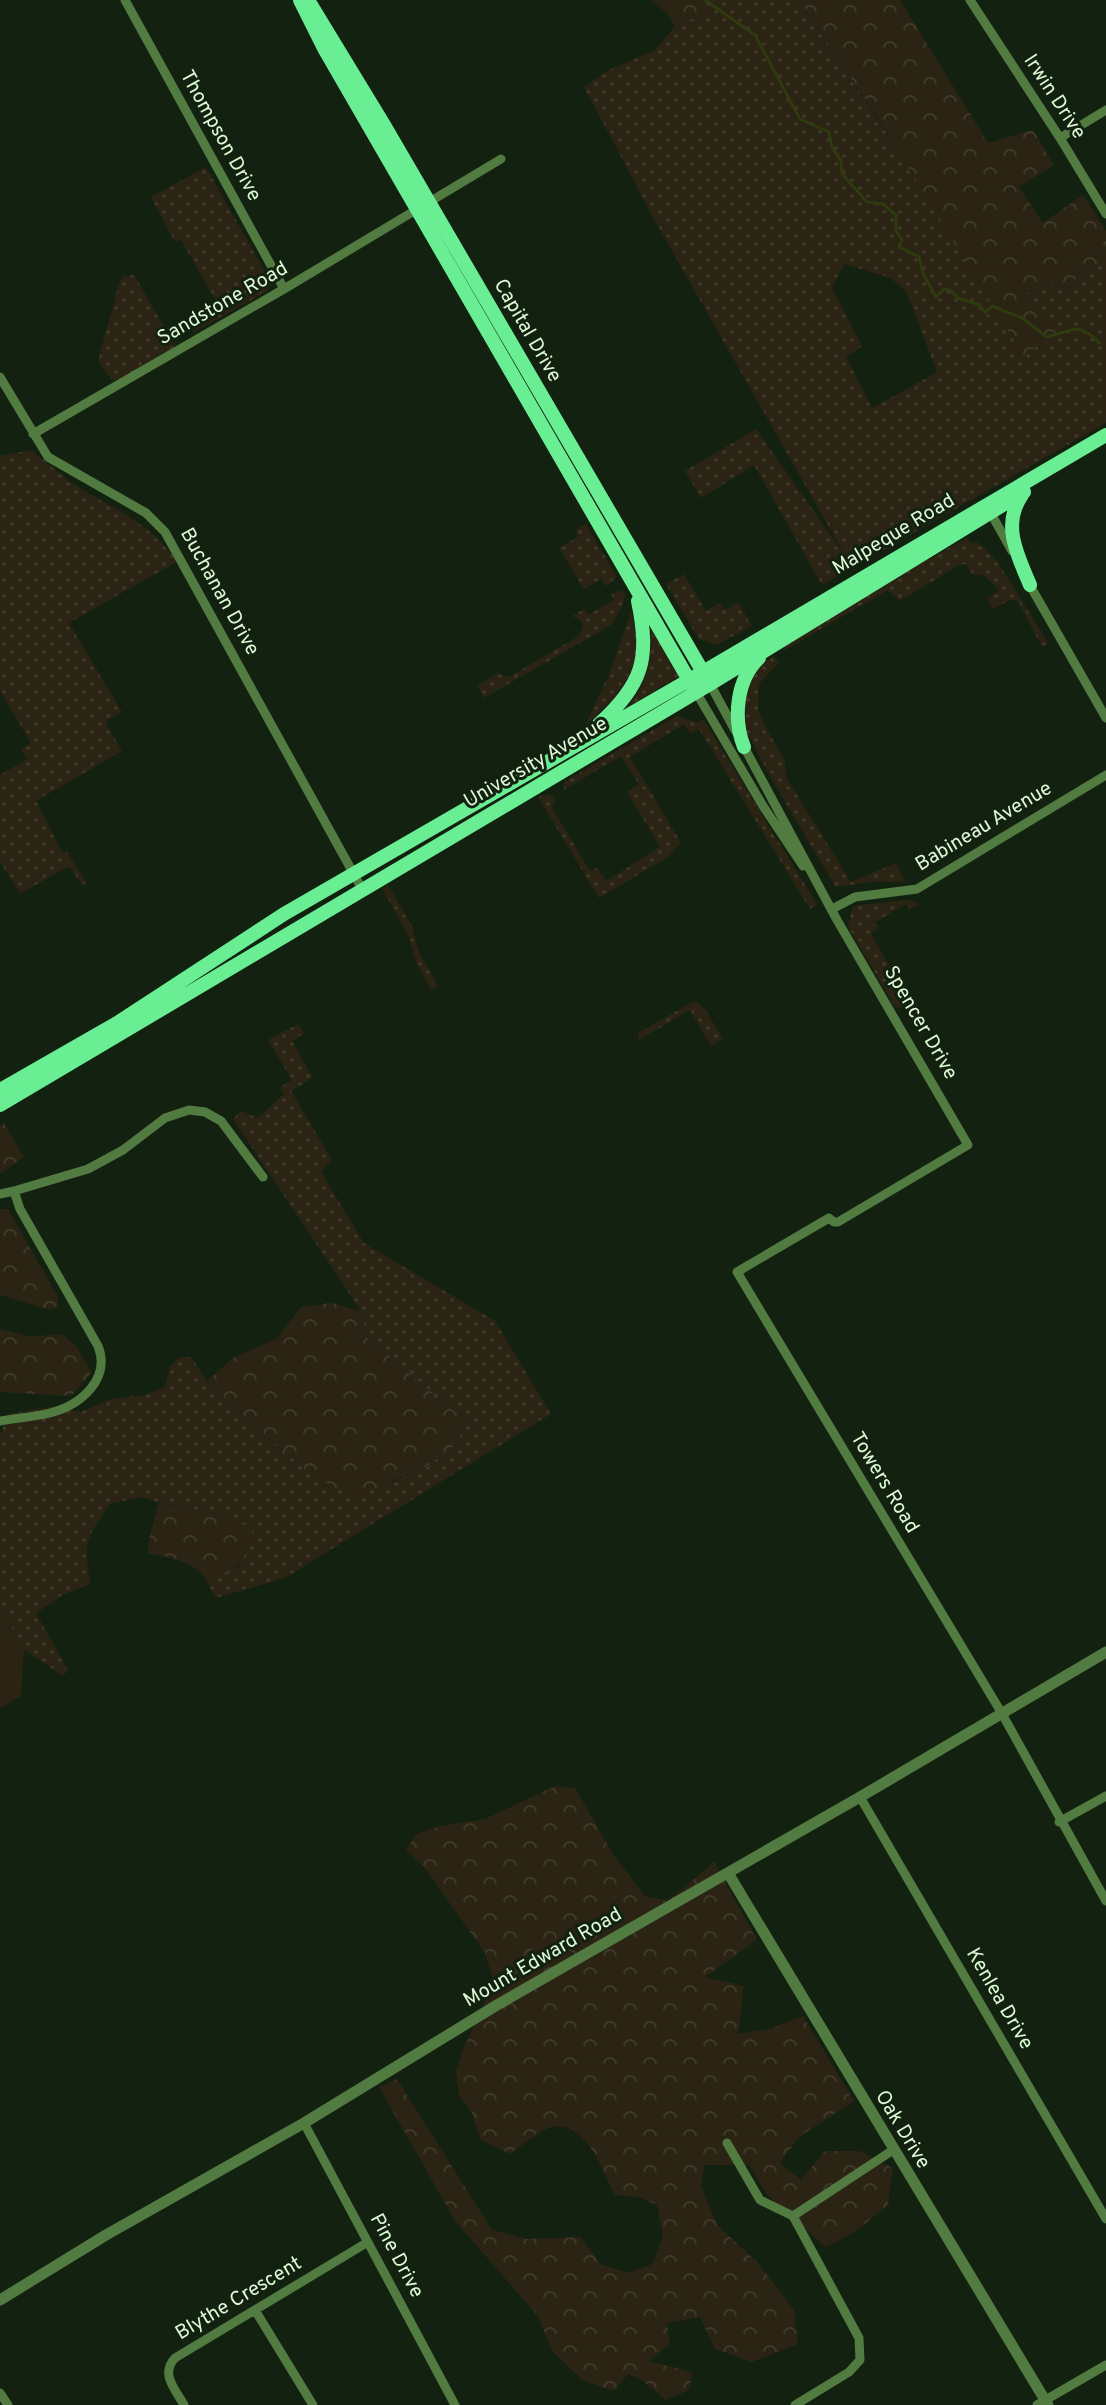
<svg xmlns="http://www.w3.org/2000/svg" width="1106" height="2405" viewBox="0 0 1106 2405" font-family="Overpass,sans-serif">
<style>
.grass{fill:url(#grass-dots);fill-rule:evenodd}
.forest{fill:url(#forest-crowns)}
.garden{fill:#2b2314}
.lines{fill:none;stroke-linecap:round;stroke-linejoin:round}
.stream{stroke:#2d3b0f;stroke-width:3}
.minor{stroke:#517b41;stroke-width:9}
.tertiary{stroke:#517b41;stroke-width:11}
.primary{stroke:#69ee93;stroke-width:14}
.labels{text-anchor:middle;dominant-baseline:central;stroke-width:6;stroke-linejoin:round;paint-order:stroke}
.street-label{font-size:20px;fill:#ddfad6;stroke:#132110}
</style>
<defs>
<pattern id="grass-dots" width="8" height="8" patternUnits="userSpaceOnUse" patternTransform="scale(2)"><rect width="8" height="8" fill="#2b2314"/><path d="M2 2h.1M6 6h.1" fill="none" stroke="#3f392a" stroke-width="1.8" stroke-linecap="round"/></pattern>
<pattern id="forest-crowns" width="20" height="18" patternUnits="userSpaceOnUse" patternTransform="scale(2)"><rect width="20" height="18" fill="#2b2314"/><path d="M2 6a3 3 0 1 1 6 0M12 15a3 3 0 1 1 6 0" fill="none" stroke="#3f392a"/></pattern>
</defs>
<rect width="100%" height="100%" fill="#132110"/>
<!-- grass -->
<path class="grass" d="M 693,0 L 799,0 L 908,166 L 1023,355 L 1029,306 L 1027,293 L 1051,284 L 1061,290 L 1071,285 L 1078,276 L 1102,265 L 1100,255 L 1106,250 L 1106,423 L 822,585 L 754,465 L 701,498 L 685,471 L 756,429 L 846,557 L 654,219 L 584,87 L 609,70 L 655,50 L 675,26 L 707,13 ZM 844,264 L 891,278 L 907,293 L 937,372 L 872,408 L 846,357 L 862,346 L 832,288 Z
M 206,167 L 272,284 L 264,293 L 196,331 L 182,331 L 183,328 L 219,306 L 181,240 L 175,242 L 151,197 Z
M 134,275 L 175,345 L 173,348 L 118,380 L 112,380 L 98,361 L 120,280 L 124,276 Z
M 31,450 L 76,486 L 127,515 L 153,534 L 178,561 L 69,623 L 122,712 L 105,722 L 122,751 L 36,801 L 62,852 L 67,852 L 87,883 L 82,885 L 69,866 L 20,894 L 0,862 L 0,775 L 27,759 L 21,750 L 31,743 L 0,691 L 0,456 Z
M 586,524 L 617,577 L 606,586 L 601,579 L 584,589 L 559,548 L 578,537 L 575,530 Z
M 967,538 L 972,543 L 977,542 L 997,561 L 1048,643 L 1042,647 L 1018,601 L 1010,600 L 993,609 L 987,599 L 999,590 L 985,576 L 972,574 L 966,564 L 959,565 L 900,601 L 888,590 L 785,650 L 783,648 L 912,568 Z
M 684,574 L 706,611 L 720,603 L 725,610 L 738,602 L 752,626 L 716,645 L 699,639 L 666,584 Z
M 622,590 L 625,594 L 623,605 L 611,625 L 484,698 L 477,686 L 497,673 L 509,677 L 579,636 L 583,626 L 580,620 L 572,616 L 584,609 L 588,615 L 614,600 L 611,594 Z
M 631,612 C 649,665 622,691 585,726 L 610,672 Z
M 651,626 L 679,676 L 625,709 C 647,688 653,655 651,626 Z
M 774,656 L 778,663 L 759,684 L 758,709 L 768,732 L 784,758 L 787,779 L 851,882 L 896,863 L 905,882 L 870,882 L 836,887 L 772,780 L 745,729 L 744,708 L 748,684 L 758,665 Z
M 677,716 L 698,722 L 703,719 L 817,904 L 810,909 L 699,729 L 690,733 L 684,724 L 630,757 L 681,843 L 668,857 L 599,898 L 538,797 L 549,794 L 555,799 L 552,808 L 590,871 L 597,868 L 606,881 L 660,847 L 627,792 L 639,784 L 621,756 L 564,790 L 564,782 Z
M 388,885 L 412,926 L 419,952 L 438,986 L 431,990 L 416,962 L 409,937 L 382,888 Z
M 910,900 L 919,904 L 910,909 L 906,904 L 874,923 L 879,928 L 871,934 L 911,1004 L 902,1008 L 895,1007 L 848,927 L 852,908 L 859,905 Z
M 694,1001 L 705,1009 L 723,1039 L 711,1046 L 690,1010 L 639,1040 L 638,1033 Z
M 298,1024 L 304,1033 L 292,1041 L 313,1078 L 291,1091 L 332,1160 L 321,1172 L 364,1243 L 495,1321 L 551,1414 L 285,1578 L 216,1598 L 207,1582 L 241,1565 L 222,1514 L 164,1504 L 141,1497 L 110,1504 C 87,1537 82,1543 91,1584 L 64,1594 L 36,1613 L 68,1670 L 63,1676 L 24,1650 L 0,1605 L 0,1436 L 8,1414 L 55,1406 L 81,1412 L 110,1399 L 145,1395 L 165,1387 L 170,1366 L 180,1357 L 191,1357 L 207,1381 L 251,1423 L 310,1474 L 393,1482 L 427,1466 L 454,1446 L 468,1423 L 367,1337 L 361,1311 L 233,1119 L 241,1111 L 258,1118 L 284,1094 L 280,1087 L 292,1080 L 268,1040 Z"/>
<!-- forest -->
<path class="forest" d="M 651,0 L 693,0 L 708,13 L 675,26 L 667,13 Z
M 799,0 L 900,0 L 988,143 L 1033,130 L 1054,165 L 1019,187 L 1043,223 L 1083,195 L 1106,231 L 1106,250 L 1100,255 L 1102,265 L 1078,276 L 1071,285 L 1061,290 L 1051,284 L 1027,293 L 1029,306 L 1060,330 L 1023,356 L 884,128 Z
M 4,1123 L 24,1157 L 0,1174 L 0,1126 Z
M 0,1209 L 8,1209 L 58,1297 L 58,1306 L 50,1310 L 0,1295 Z
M 331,1303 L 361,1311 L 367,1337 L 468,1423 L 454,1446 L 427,1466 L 354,1498 L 310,1474 L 251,1423 L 207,1381 L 233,1358 L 276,1339 L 301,1307 Z
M 0,1329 L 28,1336 L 63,1335 L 76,1346 L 92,1372 L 71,1396 L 0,1392 Z
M 159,1503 C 189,1512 235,1507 256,1536 C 246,1561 233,1574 207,1582 C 195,1560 170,1558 148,1553 L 149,1539 Z
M 555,1786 L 575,1788 L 613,1854 L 645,1896 L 668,1901 L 714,1862 L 757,1940 L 705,1977 L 744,1986 L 738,2034 L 769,2029 L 803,2016 L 854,2101 L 799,2137 L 780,2163 L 801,2180 L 825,2151 L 859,2151 L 893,2168 L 888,2205 L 856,2231 L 826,2247 L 768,2196 L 749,2165 L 704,2165 L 701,2186 L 717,2225 L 757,2262 L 794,2310 L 798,2344 L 752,2362 L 715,2349 L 700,2317 L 667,2323 L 670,2344 L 649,2361 L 692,2372 L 689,2390 L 666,2400 L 642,2380 L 628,2374 L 614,2391 L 582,2380 L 552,2351 L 538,2316 L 455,2221 L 379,2087 L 397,2079 L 492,2230 L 525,2239 L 581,2237 L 600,2264 L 628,2273 L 653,2264 L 663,2235 L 657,2205 L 639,2197 L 615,2195 C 603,2172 586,2119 552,2127 C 541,2129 520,2147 510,2154 L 481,2140 L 471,2111 L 459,2096 L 456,2071 L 464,2047 L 485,2003 L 492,1976 L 485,1953 L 424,1867 L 406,1850 L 416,1834 L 440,1826 L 485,1819 Z"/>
<!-- garden -->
<path class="garden" d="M 0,1605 L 24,1650 L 21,1696 L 0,1708 Z"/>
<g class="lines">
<!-- stream -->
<path class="stream" d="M 705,0 L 755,35 L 800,119 L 829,132 L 832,147 L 841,161 L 842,174 L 867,202 L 883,204 L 896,215 L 896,231 L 902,240 L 899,247 L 919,257 L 923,274 L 936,297 L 944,289 L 950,290 L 958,298 L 980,305 L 985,313 L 992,306 L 1022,318 L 1047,337 C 1072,331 1078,320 1099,343"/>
<!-- minor -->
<path class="minor" d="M 125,0 L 284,289
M 970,0 L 1060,138 L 1106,214
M 1060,138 L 1106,110
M 0,377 L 48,457 L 146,513 L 165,532 L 362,889
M 33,434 L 284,289 L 501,159
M 988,508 L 1012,551
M 1028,582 L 1106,718
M 710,684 L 736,732
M 696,692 L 763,806 L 803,866
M 743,745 L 837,920 L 968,1145 L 838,1222 L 834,1222 L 829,1218 L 737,1272 L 1001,1712 L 1106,1901
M 832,909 L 855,897 L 917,889 L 1106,775
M 14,1191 L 88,1169 L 123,1150 L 165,1118 L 189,1110 L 205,1112 L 221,1121 L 263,1177
M 0,1194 L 14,1191 L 20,1209 L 98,1346 C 111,1379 81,1405 50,1413 C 34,1417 17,1418 0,1421
M 860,1797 L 1106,2219
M 1059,1822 L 1106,1796
M 304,2123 L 455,2405
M 727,2143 L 760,2200 L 793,2216 L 859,2338 L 860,2360 L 849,2372 L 795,2405
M 793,2216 L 893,2150
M 255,2310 L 313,2405
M 0,2393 L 8,2405
M 184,2405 C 175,2389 160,2374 175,2358 L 368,2242
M 1037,2405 L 1106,2365"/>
<!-- tertiary -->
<path class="tertiary" d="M 728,1873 L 1048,2405
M 0,2300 L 106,2235 L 304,2123 L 497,2005 L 860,1797 L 1106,1652"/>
<!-- primary -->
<path class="primary" d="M 300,0 L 325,50 L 693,687
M 308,0 L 384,125 L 707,679
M 1022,495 C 1001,525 1018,556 1030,585
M 599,724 C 643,684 650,659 638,601
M 744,747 C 733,719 736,680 759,658
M 0,1090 L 117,1023 L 284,914 L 703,672 L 1106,435
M 0,1105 L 710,684 L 1024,492"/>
</g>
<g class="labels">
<!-- street labels -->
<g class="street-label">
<text transform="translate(1054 97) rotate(57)">Irwin Drive</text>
<text transform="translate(220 136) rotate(61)">Thompson Drive</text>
<text transform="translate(223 304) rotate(-30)">Sandstone Road</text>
<text transform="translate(527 331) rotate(60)">Capital Drive</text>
<text transform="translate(894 535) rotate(-31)">Malpeque Road</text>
<text transform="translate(219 592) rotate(61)">Buchanan Drive</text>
<text transform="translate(536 763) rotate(-30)">University Avenue</text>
<text transform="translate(984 827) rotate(-31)">Babineau Avenue</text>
<text transform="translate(920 1023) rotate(60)">Spencer Drive</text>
<text transform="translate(884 1483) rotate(59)">Towers Road</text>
<text transform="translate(543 1958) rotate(-30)">Mount Edward Road</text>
<text transform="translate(999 1999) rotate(60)">Kenlea Drive</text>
<text transform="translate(902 2130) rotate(59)">Oak Drive</text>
<text transform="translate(396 2256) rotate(62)">Pine Drive</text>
<text transform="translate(239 2299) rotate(-31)">Blythe Crescent</text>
</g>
</g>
</svg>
